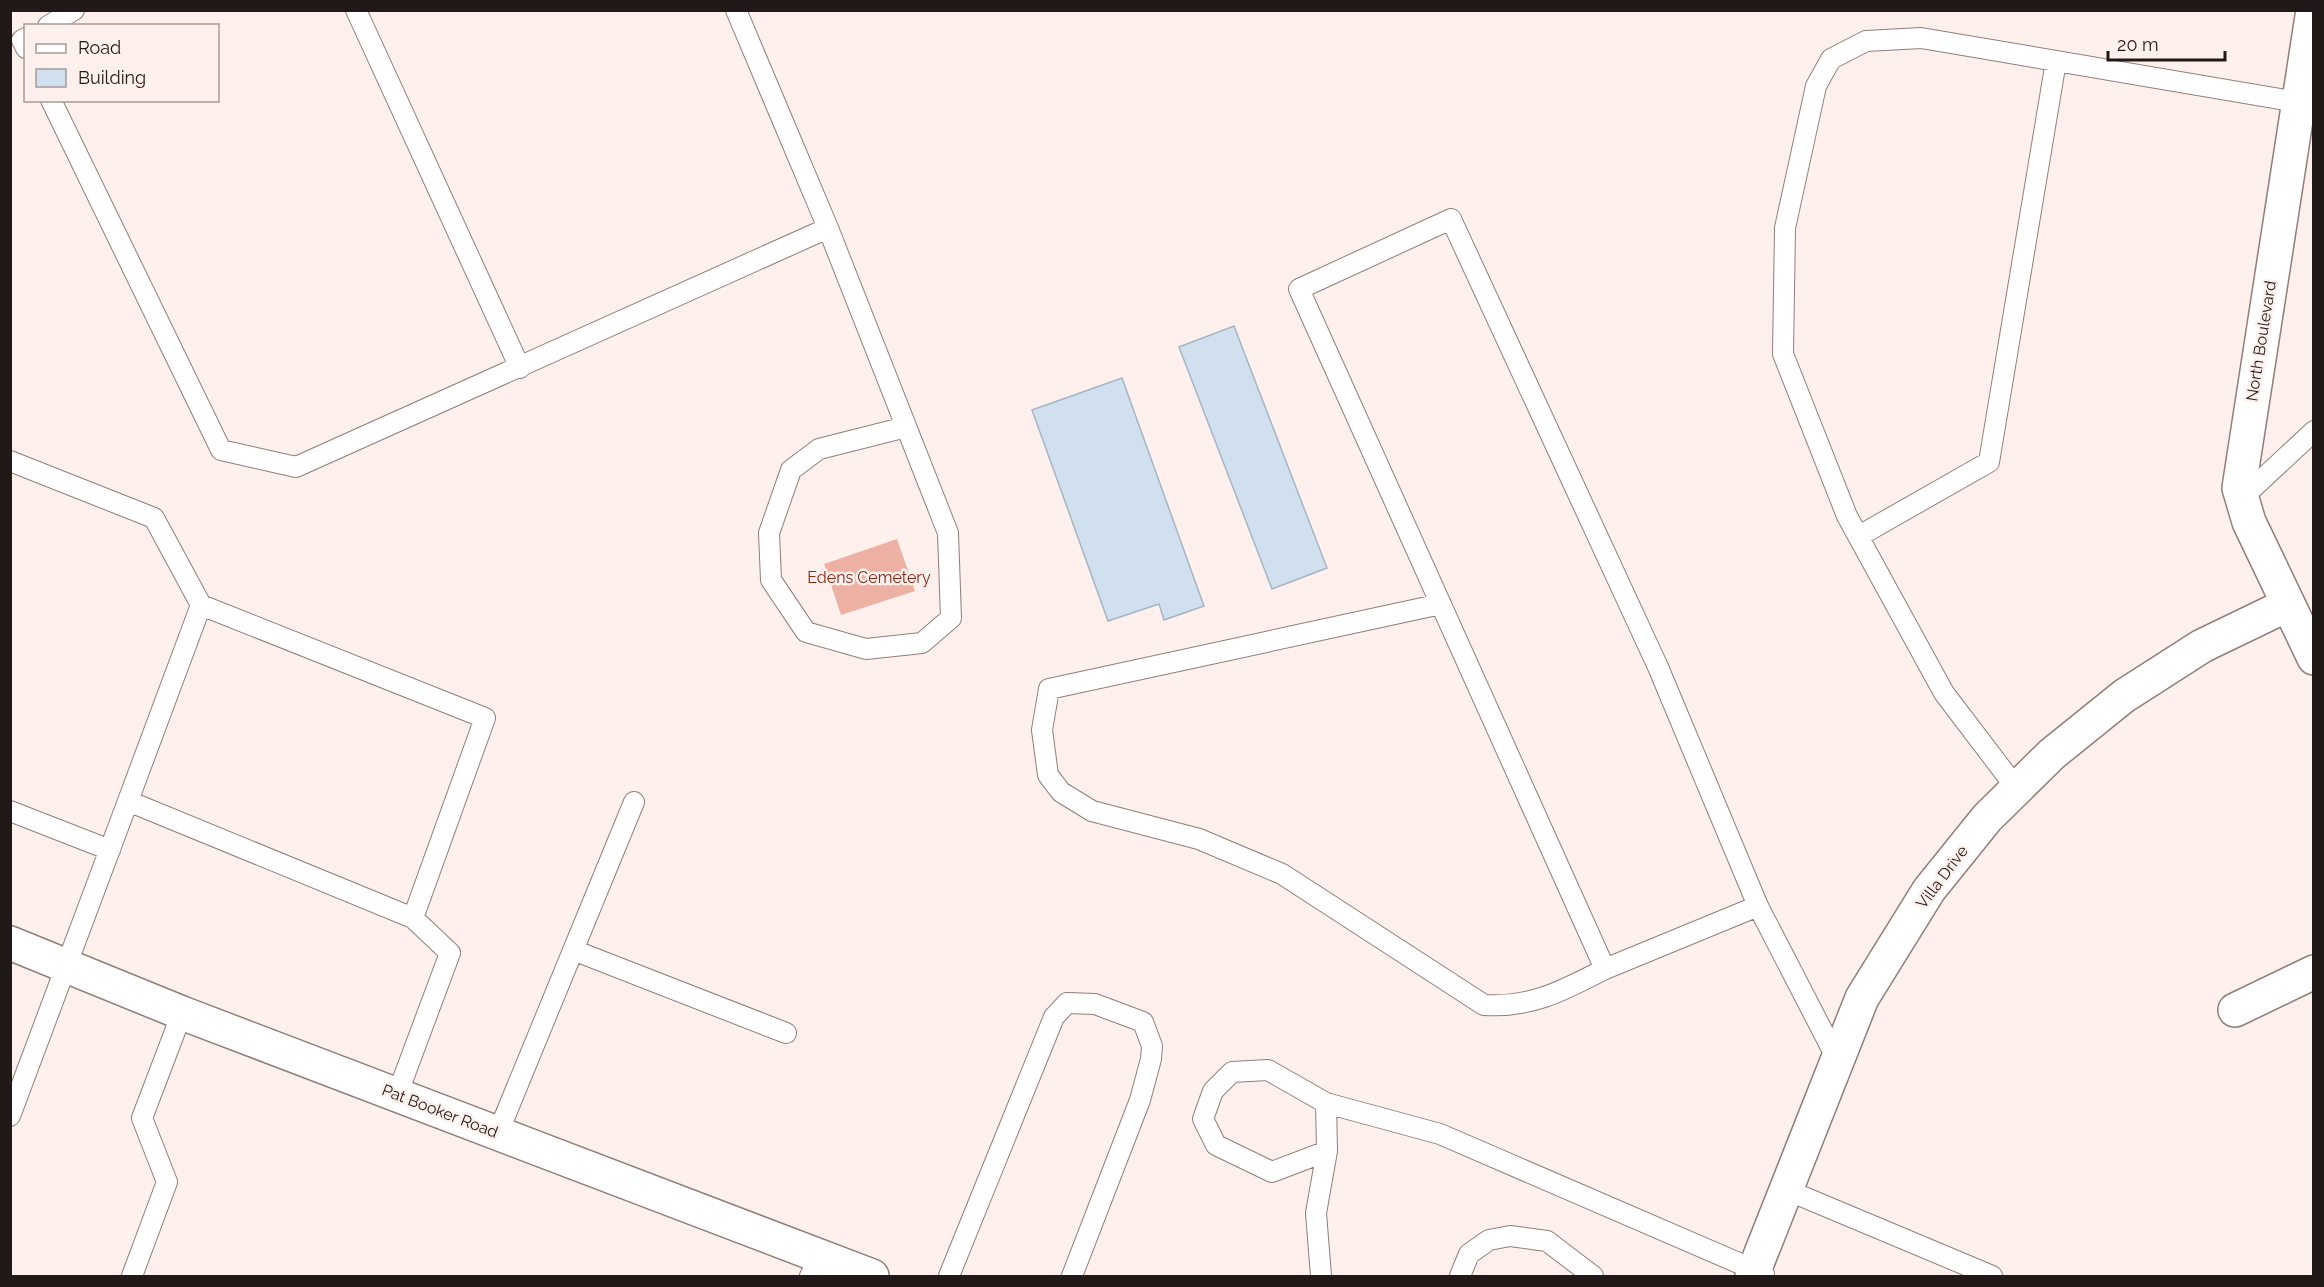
<svg xmlns="http://www.w3.org/2000/svg" width="2324" height="1287" viewBox="0 0 2324 1287" font-family="Raleway,sans-serif">
<style>
.green{fill:#ecb1a3}
.building{fill:#d0e0ef;stroke:#a5b5c3;stroke-width:1.5}
.lines{fill:none;stroke-linecap:round;stroke-linejoin:round}
.lane-casing{stroke:#927d78;stroke-width:22}
.street-casing{stroke:#927d78;stroke-width:36}
.secondary-casing{stroke:#927d78;stroke-width:36}
.lane{stroke:#fff;stroke-width:20}
.street{stroke:#fff;stroke-width:33}
.secondary{stroke:#fff;stroke-width:33}
.labels{text-anchor:middle;dominant-baseline:central;stroke-width:5;stroke-linejoin:round;paint-order:stroke}
.street-label{font-size:16px;fill:#211917;stroke:#fff0ed}
.park-label{font-size:16px;fill:#872611;stroke:#fff0ed}
</style>
<rect width="100%" height="100%" fill="#fff0ed"/>
<!-- green -->
<path class="green" d="M 897,539 L 915,591 L 841,615 L 824,564 Z"/>
<!-- building -->
<path class="building" d="M 1234,326 L 1327,568 L 1272,589 L 1179,347 Z
M 1122,378 L 1204,606 L 1164,620 L 1159,604 L 1108,621 L 1032,410 Z"/>
<g class="lines">
<defs>
<path id="lane" d="M 356,10 L 520,368
M 48,26 L 74,10
M 26,38 L 22,40 L 26,48
M 51,100 L 221,450 L 296,467 L 828,228 L 736,10
M 828,228 L 948,533 L 951,618 L 922,643 L 866,649 L 806,632 L 771,580 L 769,533 L 791,470 L 819,449 L 906,427
M 10,461 L 154,518 L 201,605
M 2242,498 L 2314,431
M 1859,536 L 1989,462 L 2056,61
M 1441,604 L 1049,689 L 1042,730 L 1048,775 L 1061,792 L 1092,811 L 1199,839 L 1282,874 L 1484,1005 C 1532,1008 1564,990 1605,969
M 2017,789 L 1944,693 L 1847,516 L 1783,354 L 1785,228 L 1816,86 L 1831,59 L 1866,41 L 1921,38 L 2298,102
M 10,811 L 110,850
M 1758,906 L 1605,969 L 1299,289 L 1451,219 L 1658,667 L 1758,906 L 1837,1059
M 573,950 L 786,1033
M 397,1095 L 450,953 L 413,918
M 1326,1103 L 1440,1134 L 1764,1274
M 10,1116 L 128,801 L 413,918 L 485,718 L 201,605 L 128,801
M 498,1133 L 634,802
M 1787,1190 L 1992,1276
M 132,1276 L 167,1182 L 142,1118 L 182,1013
M 810,1276 L 819,1257
M 949,1276 L 1054,1017 L 1067,1003 L 1095,1004 L 1143,1022 L 1152,1046 L 1151,1059 L 1140,1100 L 1072,1276
M 1321,1276 L 1316,1213 L 1327,1151 L 1326,1103 L 1268,1070 L 1232,1072 L 1213,1091 L 1203,1119 L 1216,1145 L 1272,1172 L 1327,1151
M 1460,1276 L 1469,1254 L 1489,1240 L 1510,1236 L 1547,1241 L 1593,1276"/>
<path id="street" d="M 2313,10 L 2239,488 L 2249,522 L 2314,658
M 2235,1010 L 2314,972
M 1752,1276 L 1862,998 L 1929,890 L 1987,818 L 2052,754 L 2124,696 L 2202,646 L 2287,605"/>
<path id="secondary" d="M 10,943 L 182,1013 L 872,1276"/>
</defs>
<!-- lane casing -->
<use href="#lane" class="lane-casing"/>
<!-- street casing -->
<use href="#street" class="street-casing"/>
<!-- secondary casing -->
<use href="#secondary" class="secondary-casing"/>
<!-- lane -->
<use href="#lane" class="lane"/>
<!-- street -->
<use href="#street" class="street"/>
<!-- secondary -->
<use href="#secondary" class="secondary"/>
</g>
<g class="labels">
<!-- street labels -->
<g class="street-label">
<text transform="translate(2261 341) rotate(-81)">North Boulevard</text>
<text transform="translate(1942 877) rotate(-53)">Villa Drive</text>
<text transform="translate(440 1111) rotate(21)">Pat Booker Road</text>
</g>
<!-- park labels -->
<g class="park-label">
<text x="869" y="577">Edens Cemetery</text>
</g>
</g>
<!-- border -->
<rect width="2324" height="1287" fill="none" stroke="#211917" stroke-width="24"/>
<!-- legend -->
<rect x="24" y="24" width="195" height="78" fill="#fff0ed" stroke="#a69a97" stroke-width="1.5"/>
<rect x="36" y="44" width="30" height="9" fill="#ffffff" stroke="#a69a97" stroke-width="1.5"/>
<text x="78" y="54" font-size="18" fill="#211917">Road</text>
<rect x="36" y="69" width="30" height="18" fill="#d0e0ef" stroke="#a69a97" stroke-width="1.5"/>
<text x="78" y="84" font-size="18" fill="#211917">Building</text>
<!-- scale -->
<path d="M2108 51v9h117v-9" fill="none" stroke="#211917" stroke-width="3"/>
<text x="2117" y="51" font-size="18" fill="#211917" stroke="#fff0ed" stroke-width="4.5" paint-order="stroke">20 m</text>
</svg>
